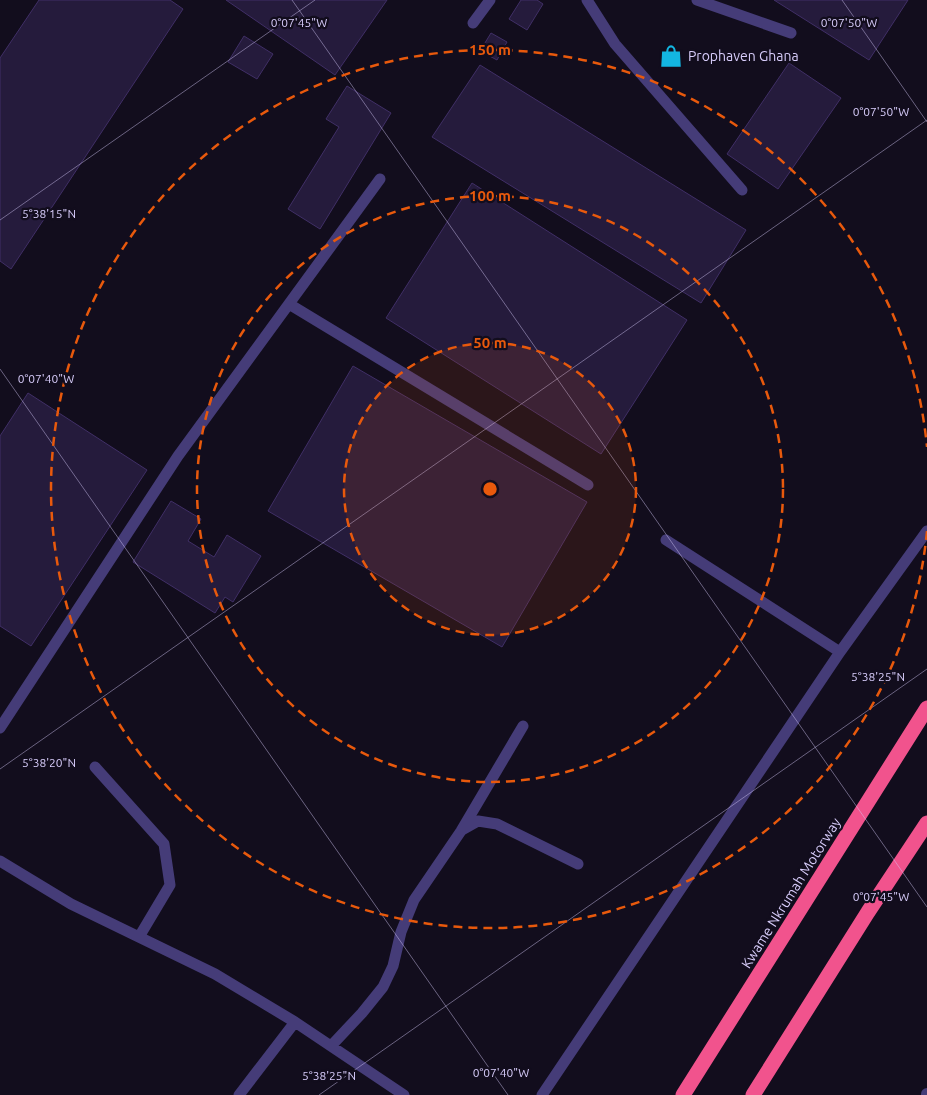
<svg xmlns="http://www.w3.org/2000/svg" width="927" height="1095" viewBox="0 0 927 1095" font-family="Ubuntu,sans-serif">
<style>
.building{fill:#251b3c;stroke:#402f66}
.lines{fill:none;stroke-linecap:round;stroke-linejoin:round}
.service{stroke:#453c78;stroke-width:11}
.minor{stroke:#453c78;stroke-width:12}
.motorway{stroke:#f1538d;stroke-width:15}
.ticks{fill:none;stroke:#d8cdfb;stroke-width:1;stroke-opacity:0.45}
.ring{fill:none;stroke:#e8590c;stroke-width:2.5;stroke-dasharray:9 6}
.labels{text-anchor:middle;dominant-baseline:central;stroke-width:4.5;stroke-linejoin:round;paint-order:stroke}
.poi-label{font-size:14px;fill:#d8cdfb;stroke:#120d1d;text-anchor:start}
.street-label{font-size:14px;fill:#d8cdfb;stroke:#120d1d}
.ticks-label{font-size:12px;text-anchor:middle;fill:#d8cdfb;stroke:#120d1d;stroke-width:4.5;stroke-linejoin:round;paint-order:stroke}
.centre{fill:#e8590c;stroke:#120d1d;stroke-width:2.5}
.ring-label{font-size:15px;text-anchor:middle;font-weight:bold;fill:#e8590c;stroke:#120d1d;stroke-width:4.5;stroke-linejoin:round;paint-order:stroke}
</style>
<rect width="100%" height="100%" fill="#120d1d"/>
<!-- building -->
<path class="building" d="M 39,0 L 170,0 L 183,9 L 11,269 L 0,261 L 0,58 Z
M 226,0 L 387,0 L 335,75 Z
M 521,0 L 537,0 L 543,4 L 527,30 L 509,19 Z
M 774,0 L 908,0 L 869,60 Z
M 491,33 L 507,42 L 497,60 L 480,51 Z
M 244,36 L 273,54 L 257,79 L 228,62 Z
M 789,63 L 841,98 L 778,189 L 727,154 Z
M 480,65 L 746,230 L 701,303 L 432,137 Z
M 347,86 L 391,113 L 320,229 L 288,209 L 339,127 L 326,119 Z
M 472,183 L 687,320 L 601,454 L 386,318 Z
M 353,366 L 587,502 L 502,647 L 268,511 Z
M 28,393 L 147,470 L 31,646 L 0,626 L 0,436 Z
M 171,501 L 201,519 L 188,541 L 214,557 L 227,535 L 261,556 L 233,602 L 225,597 L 215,613 L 133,562 Z"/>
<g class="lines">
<!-- service -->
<path class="service" d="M 587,0 L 615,44 L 742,190
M 697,0 L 791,33
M 473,23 L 490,0
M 289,304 L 588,485
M 666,540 L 840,652
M 0,728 L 178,456 L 380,179
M 95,767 L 164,844 L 170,885 L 139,937
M 462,830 L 478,821 L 497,824 L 578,864
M 0,861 L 71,904 L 215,974 L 295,1022 L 404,1095
M 331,1046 L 362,1013 L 383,987 L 393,966 L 401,932 L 414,900 L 461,831 L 523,726
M 239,1095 L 295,1022
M 542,1095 L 840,652 L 927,531"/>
<!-- minor -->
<path class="minor" d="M 927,1095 L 927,1094"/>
<!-- motorway -->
<path class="motorway" d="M 683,1095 L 927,708
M 753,1095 L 868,912 L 927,823"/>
</g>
<!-- ticks -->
<path class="ticks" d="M 292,0 L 927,907M 842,0 L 927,122M 0,220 L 315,0M 0,369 L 508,1095M 0,769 L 927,120M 319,1095 L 927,669"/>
<!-- distance rings -->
<circle cx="490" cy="489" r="146" fill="#e8590c" fill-opacity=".12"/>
<g class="ring">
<circle cx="490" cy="489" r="146"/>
<circle cx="490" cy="489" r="293"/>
<path d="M927 531A439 439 0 1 1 927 447"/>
</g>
<!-- icons -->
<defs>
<symbol id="shop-bare" viewBox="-9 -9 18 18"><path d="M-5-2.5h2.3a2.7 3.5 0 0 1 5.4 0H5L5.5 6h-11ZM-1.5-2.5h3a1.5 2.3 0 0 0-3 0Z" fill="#13b6e2" stroke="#120d1d" stroke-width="2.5" paint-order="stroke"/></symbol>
</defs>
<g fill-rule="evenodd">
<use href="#shop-bare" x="655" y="40" width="32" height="32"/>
</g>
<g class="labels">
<!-- poi labels -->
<g class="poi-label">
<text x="688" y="56">Prophaven Ghana</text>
</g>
<!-- street labels -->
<g class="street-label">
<text transform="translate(791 893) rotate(-58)">Kwame Nkrumah Motorway</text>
</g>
</g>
<g class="ticks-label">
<text x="849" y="27">0°07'50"W</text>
<text x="299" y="27">0°07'45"W</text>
<text x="881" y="116">0°07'50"W</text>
<text x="49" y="218">5°38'15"N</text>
<text x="46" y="383">0°07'40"W</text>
<text x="878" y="681">5°38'25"N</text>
<text x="49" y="767">5°38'20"N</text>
<text x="881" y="901">0°07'45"W</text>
<text x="501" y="1077">0°07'40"W</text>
<text x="329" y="1080">5°38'25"N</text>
</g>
<circle cx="490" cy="489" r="8" class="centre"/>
<g class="ring-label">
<text x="490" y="55">150 m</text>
<text x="490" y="201">100 m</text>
<text x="490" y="348">50 m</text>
</g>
</svg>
